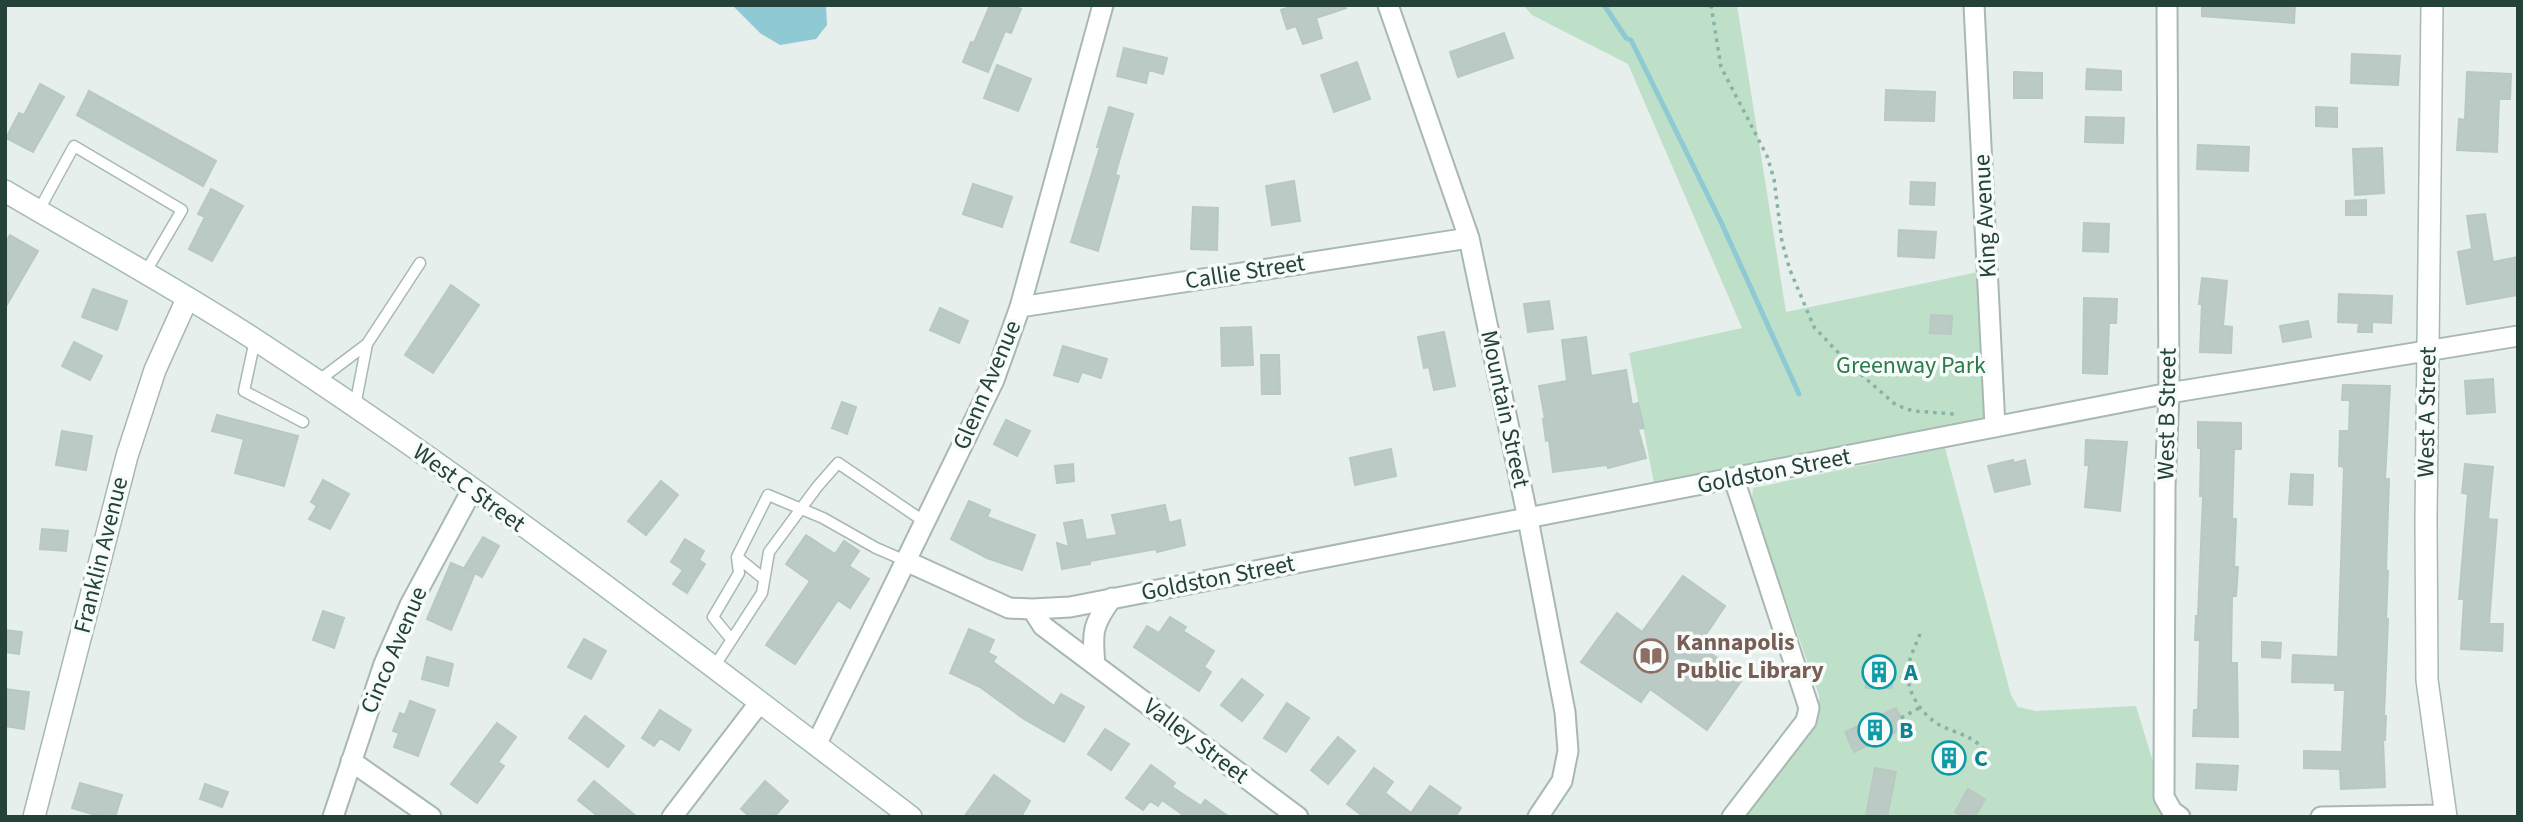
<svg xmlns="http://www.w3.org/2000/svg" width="2523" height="822" viewBox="0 0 2523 822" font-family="'Source Sans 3',sans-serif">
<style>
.green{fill:#bfe0c8}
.water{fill:#8ec9d4}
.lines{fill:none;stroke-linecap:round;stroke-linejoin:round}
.stream{stroke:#8ec9d4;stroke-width:5}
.building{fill:#bbcac4;stroke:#b8c9c2;stroke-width:2}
.service-casing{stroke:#a8b8b2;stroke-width:13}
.minor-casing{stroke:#a8b8b2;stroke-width:23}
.tertiary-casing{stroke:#a8b8b2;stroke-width:24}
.secondary-casing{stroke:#a4bbb3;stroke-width:24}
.path{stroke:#86b3a5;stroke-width:3.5;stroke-dasharray:3.5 5;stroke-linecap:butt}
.service{stroke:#fff;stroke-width:10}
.minor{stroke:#fff;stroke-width:19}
.tertiary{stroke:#fff;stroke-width:21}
.secondary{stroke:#fff;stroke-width:21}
.labels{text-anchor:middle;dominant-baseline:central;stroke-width:7;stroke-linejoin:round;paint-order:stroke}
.street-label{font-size:24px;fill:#24423a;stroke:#f7fbf9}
.park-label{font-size:24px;fill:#2d7a4b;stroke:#f7fbf9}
.education-label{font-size:24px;font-weight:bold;fill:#785e54;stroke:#f7fbf9;text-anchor:start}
.culture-label{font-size:24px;font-weight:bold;fill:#0d838f;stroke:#f7fbf9;text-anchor:start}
</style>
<rect width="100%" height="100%" fill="#e6efeb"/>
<!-- green -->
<path class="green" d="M 1523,5 L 1737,5 L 1786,312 L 1988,270 L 1995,427 L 1656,494 L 1629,353 L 1742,328 L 1628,64 L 1532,15 Z
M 1945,448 L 2011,695 L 2018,707 L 2036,711 L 2136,706 L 2170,817 L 1743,817 L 1815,723 L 1819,711 L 1819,695 L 1757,519 L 1752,499 L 1753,488 Z"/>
<!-- water -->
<path class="water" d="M 732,5 L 826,5 L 827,25 L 816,39 L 780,45 L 760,33 Z"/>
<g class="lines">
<!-- stream -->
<path class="stream" d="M 1604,5 L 1626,38 L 1631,40 L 1721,222 L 1799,394"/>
</g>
<!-- building -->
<path class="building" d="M 990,5 L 1013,5 L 1021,9 L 1011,33 L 1005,31 L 988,72 L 963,62 L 971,42 L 974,43 Z
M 1296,5 L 1345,5 L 1346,8 L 1316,18 L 1322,38 L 1303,44 L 1296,26 L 1287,29 L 1281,10 Z
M 2202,5 L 2295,5 L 2294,23 L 2202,16 Z
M 1504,33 L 1513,58 L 1458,77 L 1450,52 Z
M 1124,48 L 1167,58 L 1163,74 L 1149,70 L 1146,83 L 1117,76 Z
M 2352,54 L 2400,56 L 2398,85 L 2351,83 Z
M 1357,62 L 1370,99 L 1334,112 L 1321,75 Z
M 997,65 L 1031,79 L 1018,111 L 984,98 Z
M 2087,69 L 2121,71 L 2121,90 L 2086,89 Z
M 2014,72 L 2042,73 L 2042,98 L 2014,98 Z
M 2467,72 L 2511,74 L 2510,99 L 2499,99 L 2497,152 L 2457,150 L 2459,119 L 2465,120 Z
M 40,84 L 64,97 L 33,152 L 6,138 L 19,113 L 24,115 Z
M 1886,90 L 1935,92 L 1934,121 L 1885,120 Z
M 89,91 L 216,161 L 203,186 L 77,115 Z
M 1109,107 L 1133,114 L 1115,175 L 1119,176 L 1098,251 L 1071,242 L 1100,147 L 1097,147 Z
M 2316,107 L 2337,108 L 2337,127 L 2316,126 Z
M 2086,117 L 2124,118 L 2123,143 L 2085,142 Z
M 2198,145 L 2249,147 L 2248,171 L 2197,169 Z
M 2382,148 L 2384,193 L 2355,195 L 2353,149 Z
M 1294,181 L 1300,221 L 1272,225 L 1266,186 Z
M 1911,182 L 1935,183 L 1934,205 L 1910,204 Z
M 973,184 L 1012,197 L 1002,227 L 963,214 Z
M 211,189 L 243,206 L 212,261 L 189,249 L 205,217 L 198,214 Z
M 2366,200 L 2366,215 L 2346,215 L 2346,201 Z
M 1193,207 L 1218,208 L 1217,250 L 1191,249 Z
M 2485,214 L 2493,262 L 2518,257 L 2518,295 L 2467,304 L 2458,252 L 2472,249 L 2467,216 Z
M 2084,223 L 2109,224 L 2108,252 L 2083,251 Z
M 1899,230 L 1936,232 L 1934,258 L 1898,256 Z
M 10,235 L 38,251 L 5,308 L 5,243 Z
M 2202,278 L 2227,281 L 2223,326 L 2232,327 L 2231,353 L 2200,352 L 2202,304 L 2199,304 Z
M 451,285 L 479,305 L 433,373 L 405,355 Z
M 93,289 L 127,301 L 117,330 L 82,317 Z
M 2339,294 L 2392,296 L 2391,323 L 2372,322 L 2372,332 L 2358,332 L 2359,323 L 2338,322 Z
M 2084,298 L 2117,299 L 2116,323 L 2109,323 L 2107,374 L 2083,373 Z
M 1549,301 L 1553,329 L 1528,332 L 1524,304 Z
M 940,308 L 968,321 L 959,343 L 930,330 Z
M 1931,315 L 1952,316 L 1951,334 L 1930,333 Z
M 2308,321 L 2311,337 L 2283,342 L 2280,326 Z
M 1251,327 L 1253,365 L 1222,366 L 1221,328 Z
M 1444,332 L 1455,386 L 1434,390 L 1429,367 L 1424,368 L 1418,337 Z
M 1586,337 L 1591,376 L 1626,370 L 1632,405 L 1638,403 L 1644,428 L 1638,429 L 1646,458 L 1608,468 L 1607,465 L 1553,472 L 1549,440 L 1546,441 L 1543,419 L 1545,419 L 1539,386 L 1567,381 L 1562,340 Z
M 74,342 L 102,356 L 90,380 L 62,366 Z
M 1063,346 L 1107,359 L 1101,378 L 1082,372 L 1078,382 L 1054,375 Z
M 1261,355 L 1279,355 L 1280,394 L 1262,394 Z
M 2493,379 L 2495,412 L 2467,414 L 2465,381 Z
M 2343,385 L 2390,386 L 2385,479 L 2389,479 L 2386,570 L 2388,571 L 2386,619 L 2388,619 L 2384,716 L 2386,716 L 2385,740 L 2383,740 L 2385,787 L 2341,789 L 2340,769 L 2304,768 L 2304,751 L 2342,752 L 2345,690 L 2335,690 L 2335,683 L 2292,682 L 2293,655 L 2338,657 L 2344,467 L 2339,466 L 2340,431 L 2349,431 L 2350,400 L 2342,400 Z
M 842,402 L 856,407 L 847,434 L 832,428 Z
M 217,415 L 298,436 L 284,486 L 235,473 L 244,439 L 212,431 Z
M 1006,420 L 1030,431 L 1017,456 L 994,444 Z
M 2198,422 L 2241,423 L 2241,449 L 2234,449 L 2232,519 L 2236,519 L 2234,567 L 2238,567 L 2236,596 L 2232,596 L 2231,663 L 2237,663 L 2238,737 L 2193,736 L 2194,710 L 2198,710 L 2200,640 L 2195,640 L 2196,616 L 2198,616 L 2203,496 L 2200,496 L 2201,448 L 2198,448 Z
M 62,431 L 92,436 L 86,470 L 56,465 Z
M 2086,440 L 2127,442 L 2120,511 L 2085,507 L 2089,465 L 2085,465 Z
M 1391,449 L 1396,476 L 1355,485 L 1350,458 Z
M 2013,460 L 2014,463 L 2025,460 L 2030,484 L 1995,492 L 1988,466 Z
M 1073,464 L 1074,481 L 1057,483 L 1055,466 Z
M 2465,464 L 2493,467 L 2488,519 L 2497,520 L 2489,624 L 2503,624 L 2502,651 L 2461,649 L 2464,599 L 2459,599 L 2468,494 L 2462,493 Z
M 2291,474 L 2313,475 L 2312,505 L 2289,504 Z
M 323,480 L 349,494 L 330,529 L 309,519 L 317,506 L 311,502 Z
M 661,481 L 678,495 L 646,535 L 628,521 Z
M 969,501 L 990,510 L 987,517 L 1035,535 L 1022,570 L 987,558 L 951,539 Z
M 1165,505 L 1169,523 L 1180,520 L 1185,545 L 1157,552 L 1156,549 L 1090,561 L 1090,564 L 1062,569 L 1057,543 L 1069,547 L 1064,523 L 1082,520 L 1086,540 L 1117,535 L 1112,515 Z
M 42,529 L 68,531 L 66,551 L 40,549 Z
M 806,535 L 835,554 L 844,541 L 859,551 L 849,566 L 869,579 L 850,608 L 838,600 L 795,664 L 766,645 L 810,581 L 786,564 Z
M 483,537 L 499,546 L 482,577 L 465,567 Z
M 685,539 L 704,551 L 699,560 L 705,564 L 687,593 L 673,584 L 683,570 L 671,562 Z
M 451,563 L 475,573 L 451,630 L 427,619 Z
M 1683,576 L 1725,606 L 1699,645 L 1744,677 L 1707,730 L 1650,689 L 1641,702 L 1581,662 L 1617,613 L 1642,632 Z
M 323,611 L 344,618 L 334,648 L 313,640 Z
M 1170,617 L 1186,627 L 1183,631 L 1214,651 L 1204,667 L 1211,672 L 1199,691 L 1134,647 L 1147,626 L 1159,633 Z
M 969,629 L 994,640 L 988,653 L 996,657 L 993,662 L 1054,706 L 1061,694 L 1084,707 L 1064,742 L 1024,719 L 980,687 L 950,673 Z
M 5,630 L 22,632 L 19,654 L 5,652 Z
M 584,639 L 606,651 L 591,679 L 568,667 Z
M 2262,642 L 2281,643 L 2280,658 L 2262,657 Z
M 427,657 L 453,664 L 448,686 L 422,679 Z
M 1866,666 L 1892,666 L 1892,688 L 1866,688 Z
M 1242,679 L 1263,695 L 1242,721 L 1221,705 Z
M 5,689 L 29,692 L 24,729 L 5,726 Z
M 410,701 L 435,710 L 418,756 L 394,747 L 399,733 L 393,731 L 400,713 L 405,715 Z
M 1287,703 L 1309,718 L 1286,752 L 1264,738 Z
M 1896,708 L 1906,727 L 1854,752 L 1845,732 Z
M 660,710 L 691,730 L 679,750 L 660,738 L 654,746 L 642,738 Z
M 585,716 L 624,746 L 608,767 L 569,738 Z
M 497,723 L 516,737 L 498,762 L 504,766 L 477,803 L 451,784 Z
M 1105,729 L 1129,744 L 1111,770 L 1088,754 Z
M 1338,737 L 1355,751 L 1328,784 L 1311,770 Z
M 1943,744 L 1958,746 L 1954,773 L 1939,771 Z
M 2197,764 L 2238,766 L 2236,790 L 2196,788 Z
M 1151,765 L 1175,783 L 1172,787 L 1201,806 L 1205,800 L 1229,817 L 1186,817 L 1162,800 L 1158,806 L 1150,801 L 1143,810 L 1126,798 Z
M 1374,768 L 1393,782 L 1385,793 L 1411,813 L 1430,786 L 1461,808 L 1455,817 L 1364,817 L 1347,804 Z
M 1875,768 L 1896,772 L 1887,817 L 1866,815 Z
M 994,775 L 1030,801 L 1021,817 L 964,817 Z
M 594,781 L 637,817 L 599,817 L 578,800 Z
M 765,781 L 788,801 L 774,817 L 750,817 L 741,809 Z
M 80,783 L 122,795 L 115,817 L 102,817 L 72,808 Z
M 205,784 L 228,792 L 222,807 L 200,799 Z
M 1968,789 L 1985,799 L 1975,817 L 1964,817 L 1955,812 Z"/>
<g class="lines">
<defs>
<path id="service" d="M 39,210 L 74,146 L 182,210 L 145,273
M 255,340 L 244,391 L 303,422
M 367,344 L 420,263
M 318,381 L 367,344 L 355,406
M 737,557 L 764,579
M 731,639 L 713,617 L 739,573 L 737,557 L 768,495 L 823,518 L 876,548 L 906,561
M 714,667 L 762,593 L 769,552 L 817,487 L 838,463 L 925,522"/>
<path id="minor" d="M 1388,5 L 1469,238 L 1528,519 L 1565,712 L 1568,751 L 1562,781 L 1538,817
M 1974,5 L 1995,427
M 2167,5 L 2169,393 L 2165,486 L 2164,797 L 2172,811 L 2180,817
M 1020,307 L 1469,238
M 906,561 L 1009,608 L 1032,609 L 1043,626 L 1095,665
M 1112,598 C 1092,625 1092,632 1095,665 L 1298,817
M 1032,609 L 1070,607 L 2169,393 L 2518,336
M 816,745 L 994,380 L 1020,307 L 1103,5
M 351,761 L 431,817
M 333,817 L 384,664 L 410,605 L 472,490
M 672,817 L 760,702
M 1732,817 L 1806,721 L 1809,708 L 1734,479
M 2321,817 L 2445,815"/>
<path id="tertiary" d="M 2432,5 L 2426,519 L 2427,680 L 2446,817
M 34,817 L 127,456 L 155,370 L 187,299"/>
<path id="secondary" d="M 5,191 C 89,241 176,288 257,341 C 483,488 696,654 911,817"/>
</defs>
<!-- service casing -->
<use href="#service" class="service-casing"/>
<!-- minor casing -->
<use href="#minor" class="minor-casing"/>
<!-- tertiary casing -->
<use href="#tertiary" class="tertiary-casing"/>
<!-- secondary casing -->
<use href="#secondary" class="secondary-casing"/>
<!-- path -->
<path class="path" d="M 1711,5 L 1721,67 L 1767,156 L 1774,179 L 1782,242 L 1790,270 L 1814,327 L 1848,363 L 1896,405 L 1913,411 L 1955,414
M 1920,634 C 1916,645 1908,659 1908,671 C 1906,694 1925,720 1946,728 C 1965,736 1973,737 1988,753
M 1892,679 L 1909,677
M 1901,718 L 1921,707"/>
<!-- service -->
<use href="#service" class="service"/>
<!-- minor -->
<use href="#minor" class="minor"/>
<!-- tertiary -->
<use href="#tertiary" class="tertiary"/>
<!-- secondary -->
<use href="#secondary" class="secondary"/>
</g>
<!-- icons -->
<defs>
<symbol id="library-ring" viewBox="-11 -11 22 22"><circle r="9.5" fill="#f7fbf9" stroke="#8d6e63" stroke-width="1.5"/><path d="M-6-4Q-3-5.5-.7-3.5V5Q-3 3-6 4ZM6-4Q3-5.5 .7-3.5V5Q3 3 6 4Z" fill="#8d6e63"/></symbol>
<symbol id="building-ring" viewBox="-11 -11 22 22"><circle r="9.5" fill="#f7fbf9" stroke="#0f9aa8" stroke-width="1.5"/><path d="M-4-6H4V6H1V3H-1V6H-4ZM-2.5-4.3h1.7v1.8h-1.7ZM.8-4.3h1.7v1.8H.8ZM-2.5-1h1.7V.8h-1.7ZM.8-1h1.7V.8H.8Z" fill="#0f9aa8"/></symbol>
</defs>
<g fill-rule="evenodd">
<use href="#library-ring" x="1632" y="637" width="38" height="38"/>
<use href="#building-ring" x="1860" y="653" width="38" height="38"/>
<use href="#building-ring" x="1856" y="711" width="38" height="38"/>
<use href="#building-ring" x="1930" y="739" width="38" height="38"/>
</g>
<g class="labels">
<!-- street labels -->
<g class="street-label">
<text transform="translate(1985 216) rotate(-93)">King Avenue</text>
<text transform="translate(1245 272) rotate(-9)">Callie Street</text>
<text transform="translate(987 385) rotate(-67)">Glenn Avenue</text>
<text transform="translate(1505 409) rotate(78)">Mountain Street</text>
<text transform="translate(2427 412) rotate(-89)">West A Street</text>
<text transform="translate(2167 414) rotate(-89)">West B Street</text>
<text transform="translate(1774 471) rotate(-11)">Goldston Street</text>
<text transform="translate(469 488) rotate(36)">West C Street</text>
<text transform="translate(101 555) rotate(-76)">Franklin Avenue</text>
<text transform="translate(1218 578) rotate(-11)">Goldston Street</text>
<text transform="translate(394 650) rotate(-67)">Cinco Avenue</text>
<text transform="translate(1196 741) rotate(37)">Valley Street</text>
</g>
<!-- park labels -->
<g class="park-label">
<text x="1911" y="365">Greenway Park</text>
</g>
<!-- education labels -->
<g class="education-label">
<text x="1676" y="642">Kannapolis<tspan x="1676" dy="28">Public Library</tspan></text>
</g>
<!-- culture labels -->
<g class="culture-label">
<text x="1904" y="672">A</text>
<text x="1899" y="730">B</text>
<text x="1974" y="758">C</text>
</g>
</g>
<!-- border -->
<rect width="2523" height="822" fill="none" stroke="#24423a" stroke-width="14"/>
</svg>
